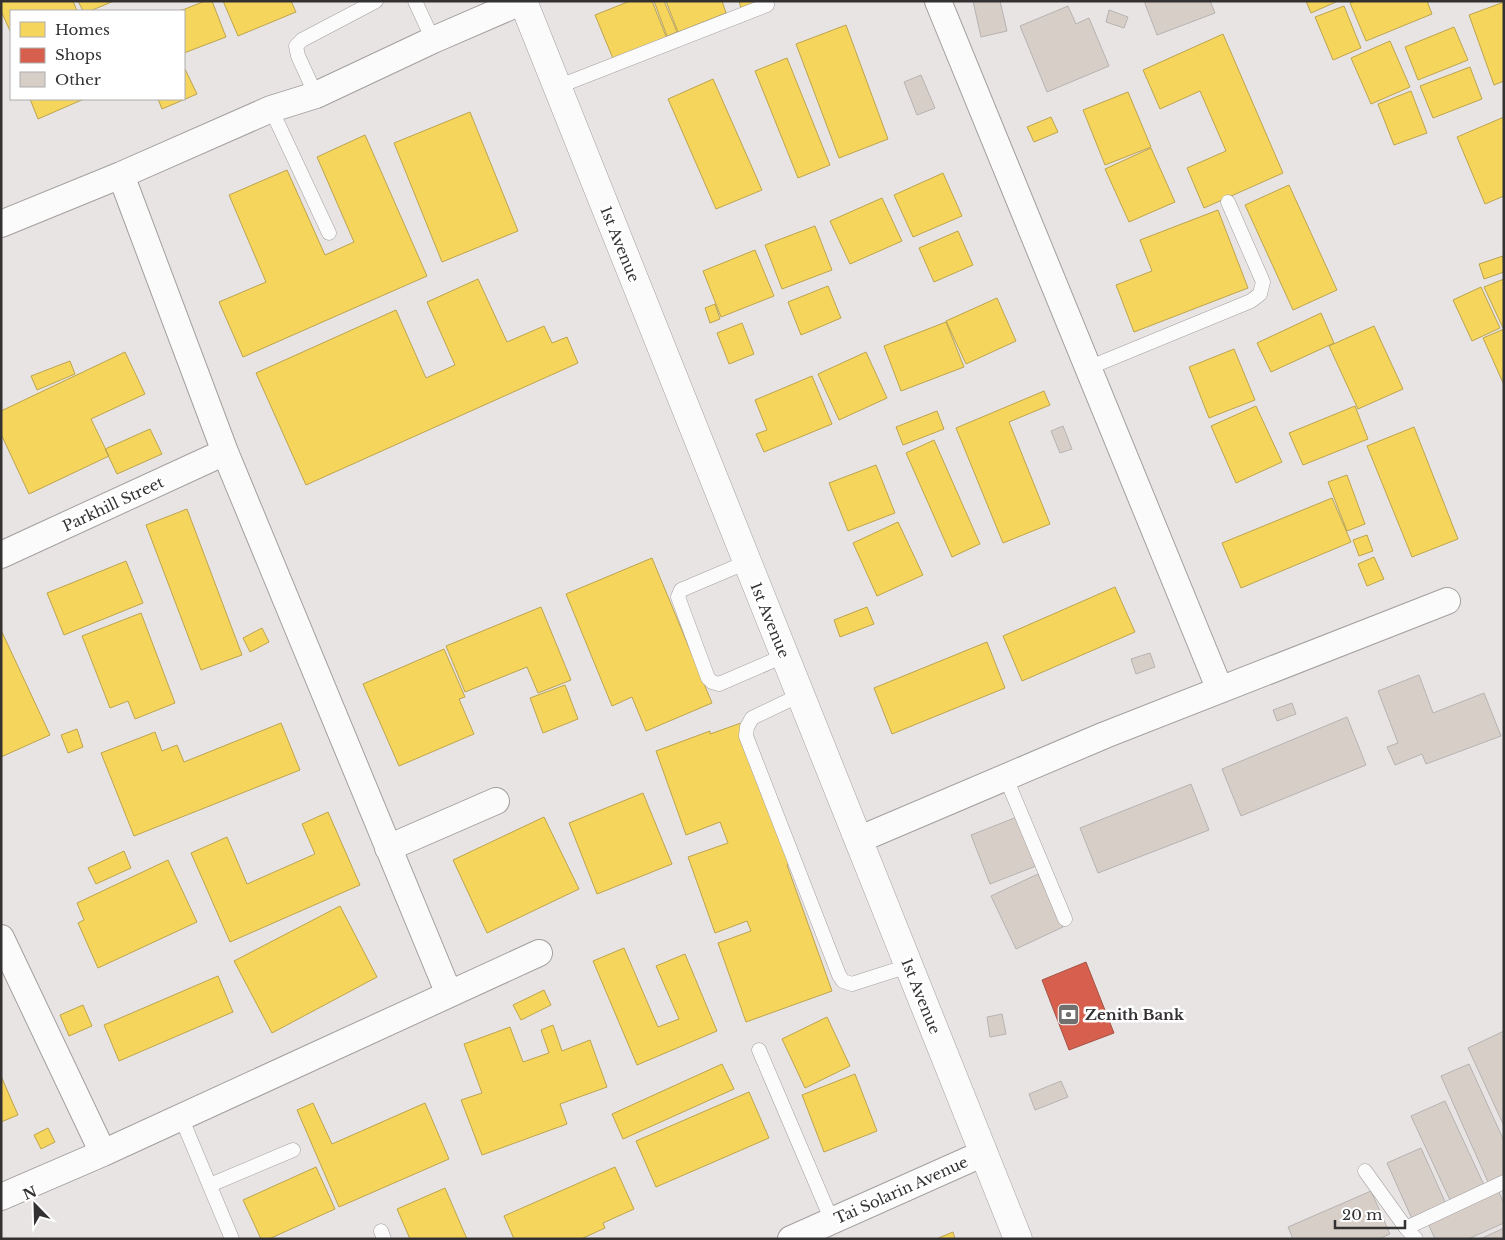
<svg xmlns="http://www.w3.org/2000/svg" width="1505" height="1240" viewBox="0 0 1505 1240" font-family="'Libre Baskerville',serif">
<style>
.homes{fill:#f6d55c;stroke:#bca44f}
.shops{fill:#d6604d;stroke:#a55245}
.building{fill:#d8cec8;stroke:#b5b3b2}
.lines{fill:none;stroke-linecap:round;stroke-linejoin:round}
.lane-casing{stroke:#a29f9e;stroke-width:15}
.street-casing{stroke:#a29f9e;stroke-width:28}
.secondary-casing{stroke:#a29f9e;stroke-width:29}
.lane{stroke:#fcfbfb;stroke-width:14}
.street{stroke:#fcfbfb;stroke-width:26}
.secondary{stroke:#fcfbfb;stroke-width:28}
.labels{text-anchor:middle;dominant-baseline:central;stroke-width:5;stroke-linejoin:round;paint-order:stroke}
.street-label{font-size:15px;fill:#333131;stroke:#fff}
.poi-label{font-size:15px;font-weight:bold;fill:#333131;stroke:#fff;text-anchor:start}
</style>
<rect width="100%" height="100%" fill="#e8e4e3"/>
<!-- homes -->
<path class="homes" d="M 1,1 L 73,1 L 77,11 L 11,11 L 11,33 L 1,11 Z
M 78,1 L 114,1 L 90,11 L 83,11 Z
M 205,1 L 212,1 L 226,37 L 184,53 L 184,11 L 180,11 Z
M 223,1 L 291,1 L 296,12 L 238,36 Z
M 630,1 L 652,1 L 667,39 L 614,61 L 595,15 Z
M 654,1 L 664,1 L 677,32 L 667,36 Z
M 666,1 L 722,1 L 726,13 L 678,32 Z
M 739,1 L 759,1 L 741,8 Z
M 1306,1 L 1336,1 L 1336,2 L 1311,13 Z
M 1355,1 L 1427,1 L 1432,14 L 1366,41 L 1350,3 Z
M 1504,2 L 1504,81 L 1494,85 L 1469,15 Z
M 1344,6 L 1361,48 L 1333,60 L 1315,17 Z
M 846,25 L 888,139 L 839,158 L 796,44 Z
M 1454,27 L 1468,60 L 1418,80 L 1405,47 Z
M 1223,34 L 1283,173 L 1204,208 L 1187,168 L 1226,151 L 1200,91 L 1160,109 L 1143,70 Z
M 1390,41 L 1410,87 L 1371,104 L 1351,58 Z
M 787,58 L 830,165 L 798,178 L 755,71 Z
M 1470,67 L 1482,99 L 1433,118 L 1420,86 Z
M 185,69 L 197,94 L 162,109 L 158,99 L 184,99 L 184,70 Z
M 713,79 L 762,190 L 716,209 L 668,99 Z
M 1411,91 L 1427,133 L 1394,145 L 1378,104 Z
M 1128,92 L 1151,147 L 1105,165 L 1083,110 Z
M 30,99 L 84,99 L 38,119 Z
M 470,112 L 518,231 L 442,262 L 394,143 Z
M 1051,117 L 1058,132 L 1034,142 L 1027,127 Z
M 1504,117 L 1504,196 L 1485,204 L 1457,137 Z
M 365,135 L 427,276 L 243,357 L 219,302 L 266,282 L 229,195 L 287,170 L 325,255 L 354,242 L 317,157 Z
M 1151,148 L 1175,202 L 1129,222 L 1105,169 Z
M 943,173 L 962,216 L 913,237 L 894,195 Z
M 1289,185 L 1337,290 L 1293,310 L 1245,205 Z
M 882,198 L 902,241 L 850,264 L 830,221 Z
M 1218,210 L 1248,288 L 1134,332 L 1116,285 L 1152,271 L 1140,240 Z
M 815,226 L 832,270 L 782,289 L 765,245 Z
M 958,231 L 973,265 L 934,282 L 919,248 Z
M 755,250 L 774,296 L 721,317 L 703,271 Z
M 1503,256 L 1504,272 L 1484,279 L 1479,264 Z
M 478,279 L 507,342 L 544,326 L 552,343 L 567,337 L 578,363 L 306,485 L 256,373 L 396,310 L 426,378 L 455,365 L 427,302 Z
M 1504,279 L 1504,327 L 1503,328 L 1484,287 Z
M 828,286 L 841,318 L 801,335 L 788,302 Z
M 1481,287 L 1500,328 L 1472,341 L 1453,300 Z
M 997,298 L 1016,341 L 966,364 L 946,321 Z
M 715,304 L 720,319 L 710,323 L 705,308 Z
M 1321,313 L 1334,343 L 1271,372 L 1257,343 Z
M 946,322 L 964,367 L 901,391 L 884,346 Z
M 742,323 L 754,354 L 729,364 L 717,333 Z
M 1374,326 L 1403,389 L 1358,409 L 1329,346 Z
M 1504,329 L 1504,385 L 1483,338 Z
M 1234,349 L 1255,400 L 1209,418 L 1189,367 Z
M 125,352 L 145,394 L 91,419 L 109,456 L 29,494 L 1,434 L 1,411 Z
M 866,352 L 887,398 L 839,420 L 818,374 Z
M 70,361 L 75,374 L 37,390 L 31,376 Z
M 812,376 L 832,424 L 764,452 L 756,434 L 767,430 L 755,400 Z
M 1044,391 L 1050,405 L 1009,422 L 1050,524 L 1003,543 L 956,428 Z
M 1256,406 L 1282,462 L 1236,483 L 1211,426 Z
M 1355,406 L 1368,439 L 1303,465 L 1289,433 Z
M 937,411 L 944,429 L 903,445 L 896,427 Z
M 1414,427 L 1458,539 L 1412,557 L 1367,446 Z
M 150,429 L 162,454 L 117,474 L 105,449 Z
M 934,440 L 980,544 L 952,557 L 906,453 Z
M 876,465 L 895,513 L 848,531 L 829,483 Z
M 1347,475 L 1365,524 L 1347,531 L 1328,482 Z
M 1332,498 L 1351,542 L 1241,588 L 1222,543 Z
M 187,509 L 242,655 L 201,670 L 146,525 Z
M 898,522 L 923,575 L 877,596 L 853,543 Z
M 1367,535 L 1373,551 L 1359,556 L 1353,540 Z
M 1374,557 L 1384,579 L 1367,586 L 1358,564 Z
M 652,558 L 712,703 L 646,731 L 632,697 L 612,706 L 566,594 Z
M 126,561 L 143,603 L 64,635 L 47,593 Z
M 1115,587 L 1135,632 L 1022,681 L 1003,636 Z
M 541,607 L 571,680 L 538,693 L 527,667 L 465,692 L 446,646 Z
M 867,607 L 874,624 L 840,637 L 834,620 Z
M 141,613 L 175,703 L 135,719 L 128,701 L 110,708 L 82,636 Z
M 262,628 L 269,642 L 250,652 L 243,638 Z
M 1,630 L 50,735 L 1,757 Z
M 987,642 L 1005,688 L 892,734 L 874,688 Z
M 444,649 L 465,697 L 459,699 L 474,734 L 399,766 L 363,684 Z
M 565,685 L 578,719 L 543,733 L 530,698 Z
M 281,723 L 300,770 L 134,836 L 101,753 L 155,732 L 162,751 L 177,745 L 184,762 Z
M 741,723 L 792,863 L 787,865 L 832,991 L 746,1022 L 718,943 L 751,931 L 747,921 L 715,933 L 688,857 L 728,843 L 720,822 L 686,835 L 656,751 L 710,731 L 710,734 Z
M 77,729 L 83,747 L 68,753 L 61,735 Z
M 643,793 L 672,864 L 597,894 L 569,823 Z
M 328,812 L 360,885 L 230,942 L 191,853 L 227,837 L 247,884 L 315,854 L 302,824 Z
M 544,817 L 579,889 L 487,933 L 453,860 Z
M 124,851 L 131,868 L 96,884 L 88,868 Z
M 168,860 L 197,922 L 98,968 L 78,923 L 84,920 L 77,903 Z
M 340,906 L 377,977 L 272,1033 L 234,961 Z
M 624,948 L 658,1027 L 679,1019 L 656,966 L 685,954 L 717,1031 L 637,1065 L 593,961 Z
M 218,976 L 233,1012 L 119,1061 L 104,1025 Z
M 544,990 L 551,1005 L 521,1020 L 513,1005 Z
M 83,1005 L 92,1026 L 69,1036 L 60,1015 Z
M 827,1017 L 850,1066 L 805,1088 L 782,1039 Z
M 553,1025 L 562,1051 L 590,1040 L 607,1087 L 560,1104 L 567,1124 L 482,1155 L 461,1100 L 482,1093 L 464,1044 L 510,1027 L 523,1062 L 549,1053 L 541,1030 Z
M 722,1064 L 734,1089 L 623,1139 L 612,1114 Z
M 855,1074 L 877,1131 L 824,1152 L 802,1095 Z
M 1,1076 L 18,1115 L 1,1122 Z
M 749,1092 L 769,1138 L 656,1187 L 636,1141 Z
M 313,1103 L 332,1144 L 425,1103 L 449,1159 L 339,1207 L 297,1110 Z
M 48,1128 L 55,1142 L 41,1149 L 34,1135 Z
M 316,1167 L 335,1209 L 269,1239 L 261,1239 L 243,1200 Z
M 615,1167 L 634,1209 L 603,1223 L 605,1228 L 581,1239 L 514,1239 L 504,1216 Z
M 445,1188 L 467,1239 L 410,1239 L 397,1209 Z
M 953,1232 L 955,1239 L 936,1239 Z"/>
<!-- shops -->
<path class="shops" d="M 1086,962 L 1114,1033 L 1069,1050 L 1042,980 Z"/>
<!-- building -->
<path class="building" d="M 973,1 L 1000,1 L 1007,31 L 981,37 Z
M 1144,1 L 1210,1 L 1215,13 L 1157,35 Z
M 1068,6 L 1076,24 L 1089,18 L 1109,66 L 1047,92 L 1020,26 Z
M 1109,10 L 1128,17 L 1124,28 L 1106,22 Z
M 921,75 L 935,108 L 917,115 L 904,82 Z
M 1063,426 L 1072,449 L 1060,453 L 1051,431 Z
M 1150,653 L 1155,667 L 1136,674 L 1131,659 Z
M 1419,675 L 1433,713 L 1484,693 L 1501,736 L 1426,764 L 1422,754 L 1395,765 L 1387,747 L 1398,743 L 1378,691 Z
M 1292,703 L 1296,714 L 1277,721 L 1273,710 Z
M 1347,717 L 1366,765 L 1241,816 L 1222,769 Z
M 1191,784 L 1209,830 L 1098,873 L 1080,828 Z
M 1017,817 L 1036,866 L 990,884 L 971,835 Z
M 1038,874 L 1063,927 L 1016,949 L 991,896 Z
M 1002,1014 L 1006,1034 L 990,1037 L 987,1017 Z
M 1504,1031 L 1504,1126 L 1468,1048 Z
M 1469,1064 L 1504,1141 L 1504,1175 L 1488,1182 L 1441,1076 Z
M 1061,1081 L 1068,1097 L 1035,1110 L 1029,1094 Z
M 1445,1101 L 1484,1185 L 1450,1200 L 1411,1116 Z
M 1421,1148 L 1447,1206 L 1413,1221 L 1387,1163 Z
M 1498,1190 L 1504,1204 L 1504,1223 L 1468,1239 L 1435,1239 L 1427,1221 Z
M 1371,1191 L 1390,1234 L 1378,1239 L 1293,1239 L 1288,1227 Z
M 1504,1228 L 1504,1239 L 1480,1239 Z"/>
<g class="lines">
<defs>
<path id="lane" d="M 415,1 L 433,40
M 557,87 L 767,5
M 316,95 L 298,56 L 296,46 L 302,40 L 376,1
M 271,109 L 329,233
M 1088,368 L 1251,301 L 1260,294 L 1263,282 L 1228,202
M 747,562 L 681,590 L 678,597 L 708,678 L 712,682 L 719,684 L 784,656
M 800,695 L 752,718 L 747,727 L 746,736 L 839,975 L 843,981 L 852,984 L 908,966
M 1006,778 L 1065,919
M 759,1050 L 832,1221
M 181,1117 L 232,1239
M 1365,1171 L 1406,1228 L 1416,1239
M 210,1185 L 293,1150
M 1406,1228 L 1504,1182
M 381,1231 L 384,1239"/>
<path id="street" d="M 938,1 L 1220,690
M 121,175 L 225,452 L 449,994
M 1,224 L 121,175 L 271,109 L 316,95 L 433,40 L 523,1
M 1,555 L 225,452
M 858,840 L 1105,735 L 1447,601
M 388,848 L 496,801
M 1,938 L 103,1153
M 1,1197 L 103,1153 L 539,953
M 791,1239 L 984,1153"/>
<path id="secondary" d="M 523,1 L 1018,1239"/>
</defs>
<!-- lane casing -->
<use href="#lane" class="lane-casing"/>
<!-- street casing -->
<use href="#street" class="street-casing"/>
<!-- secondary casing -->
<use href="#secondary" class="secondary-casing"/>
<!-- lane -->
<use href="#lane" class="lane"/>
<!-- street -->
<use href="#street" class="street"/>
<!-- secondary -->
<use href="#secondary" class="secondary"/>
</g>
<!-- icons -->
<defs>
<symbol id="bank-square" viewBox="-11 -11 22 22"><rect x="-9" y="-9" width="18" height="18" rx="4" fill="#72706f" stroke="#fff"/><path d="M-6-4H6V4H-6ZM0-2.3a2.3 2.3 0 1 0 0 4.6a2.3 2.3 0 1 0 0-4.6Z" fill="#fff"/></symbol>
</defs>
<g fill-rule="evenodd">
<use href="#bank-square" x="1056" y="1002" width="25" height="25"/>
</g>
<g class="labels">
<!-- street labels -->
<g class="street-label">
<text transform="translate(620 244) rotate(68)">1st Avenue</text>
<text transform="translate(113 504) rotate(-25)">Parkhill Street</text>
<text transform="translate(770 620) rotate(68)">1st Avenue</text>
<text transform="translate(921 996) rotate(68)">1st Avenue</text>
<text transform="translate(901 1190) rotate(-24)">Tai Solarin Avenue</text>
</g>
<!-- poi labels -->
<g class="poi-label">
<text x="1085" y="1014">Zenith Bank</text>
</g>
</g>
<!-- border -->
<rect width="1505" height="1240" fill="none" stroke="#333131" stroke-width="5"/>
<!-- legend -->
<rect x="10" y="10" width="175" height="90" fill="#ffffff" stroke="#adadad"/>
<rect x="20" y="22" width="25" height="15" fill="#f6d55c" stroke="#adadad"/>
<text x="55" y="35" font-size="15" fill="#333131">Homes</text>
<rect x="20" y="48" width="25" height="15" fill="#d6604d" stroke="#adadad"/>
<text x="55" y="60" font-size="15" fill="#333131">Shops</text>
<rect x="20" y="72" width="25" height="15" fill="#d8cec8" stroke="#adadad"/>
<text x="55" y="85" font-size="15" fill="#333131">Other</text>
<!-- north arrow -->
<g transform="translate(35 1205) rotate(337)" stroke="#ffffff" stroke-width="4" paint-order="stroke">
<path d="M0-4L9 19L0 12L-9 19Z" fill="#333131"/>
<text y="-8" font-size="14" font-weight="bold" text-anchor="middle" fill="#333131">N</text>
</g>
<!-- scale -->
<path d="M1335 1220v8h70v-8" fill="none" stroke="#333131" stroke-width="2.5"/>
<text x="1342" y="1220" font-size="15" fill="#333131" stroke="#ffffff" stroke-width="4" paint-order="stroke">20 m</text>
</svg>
